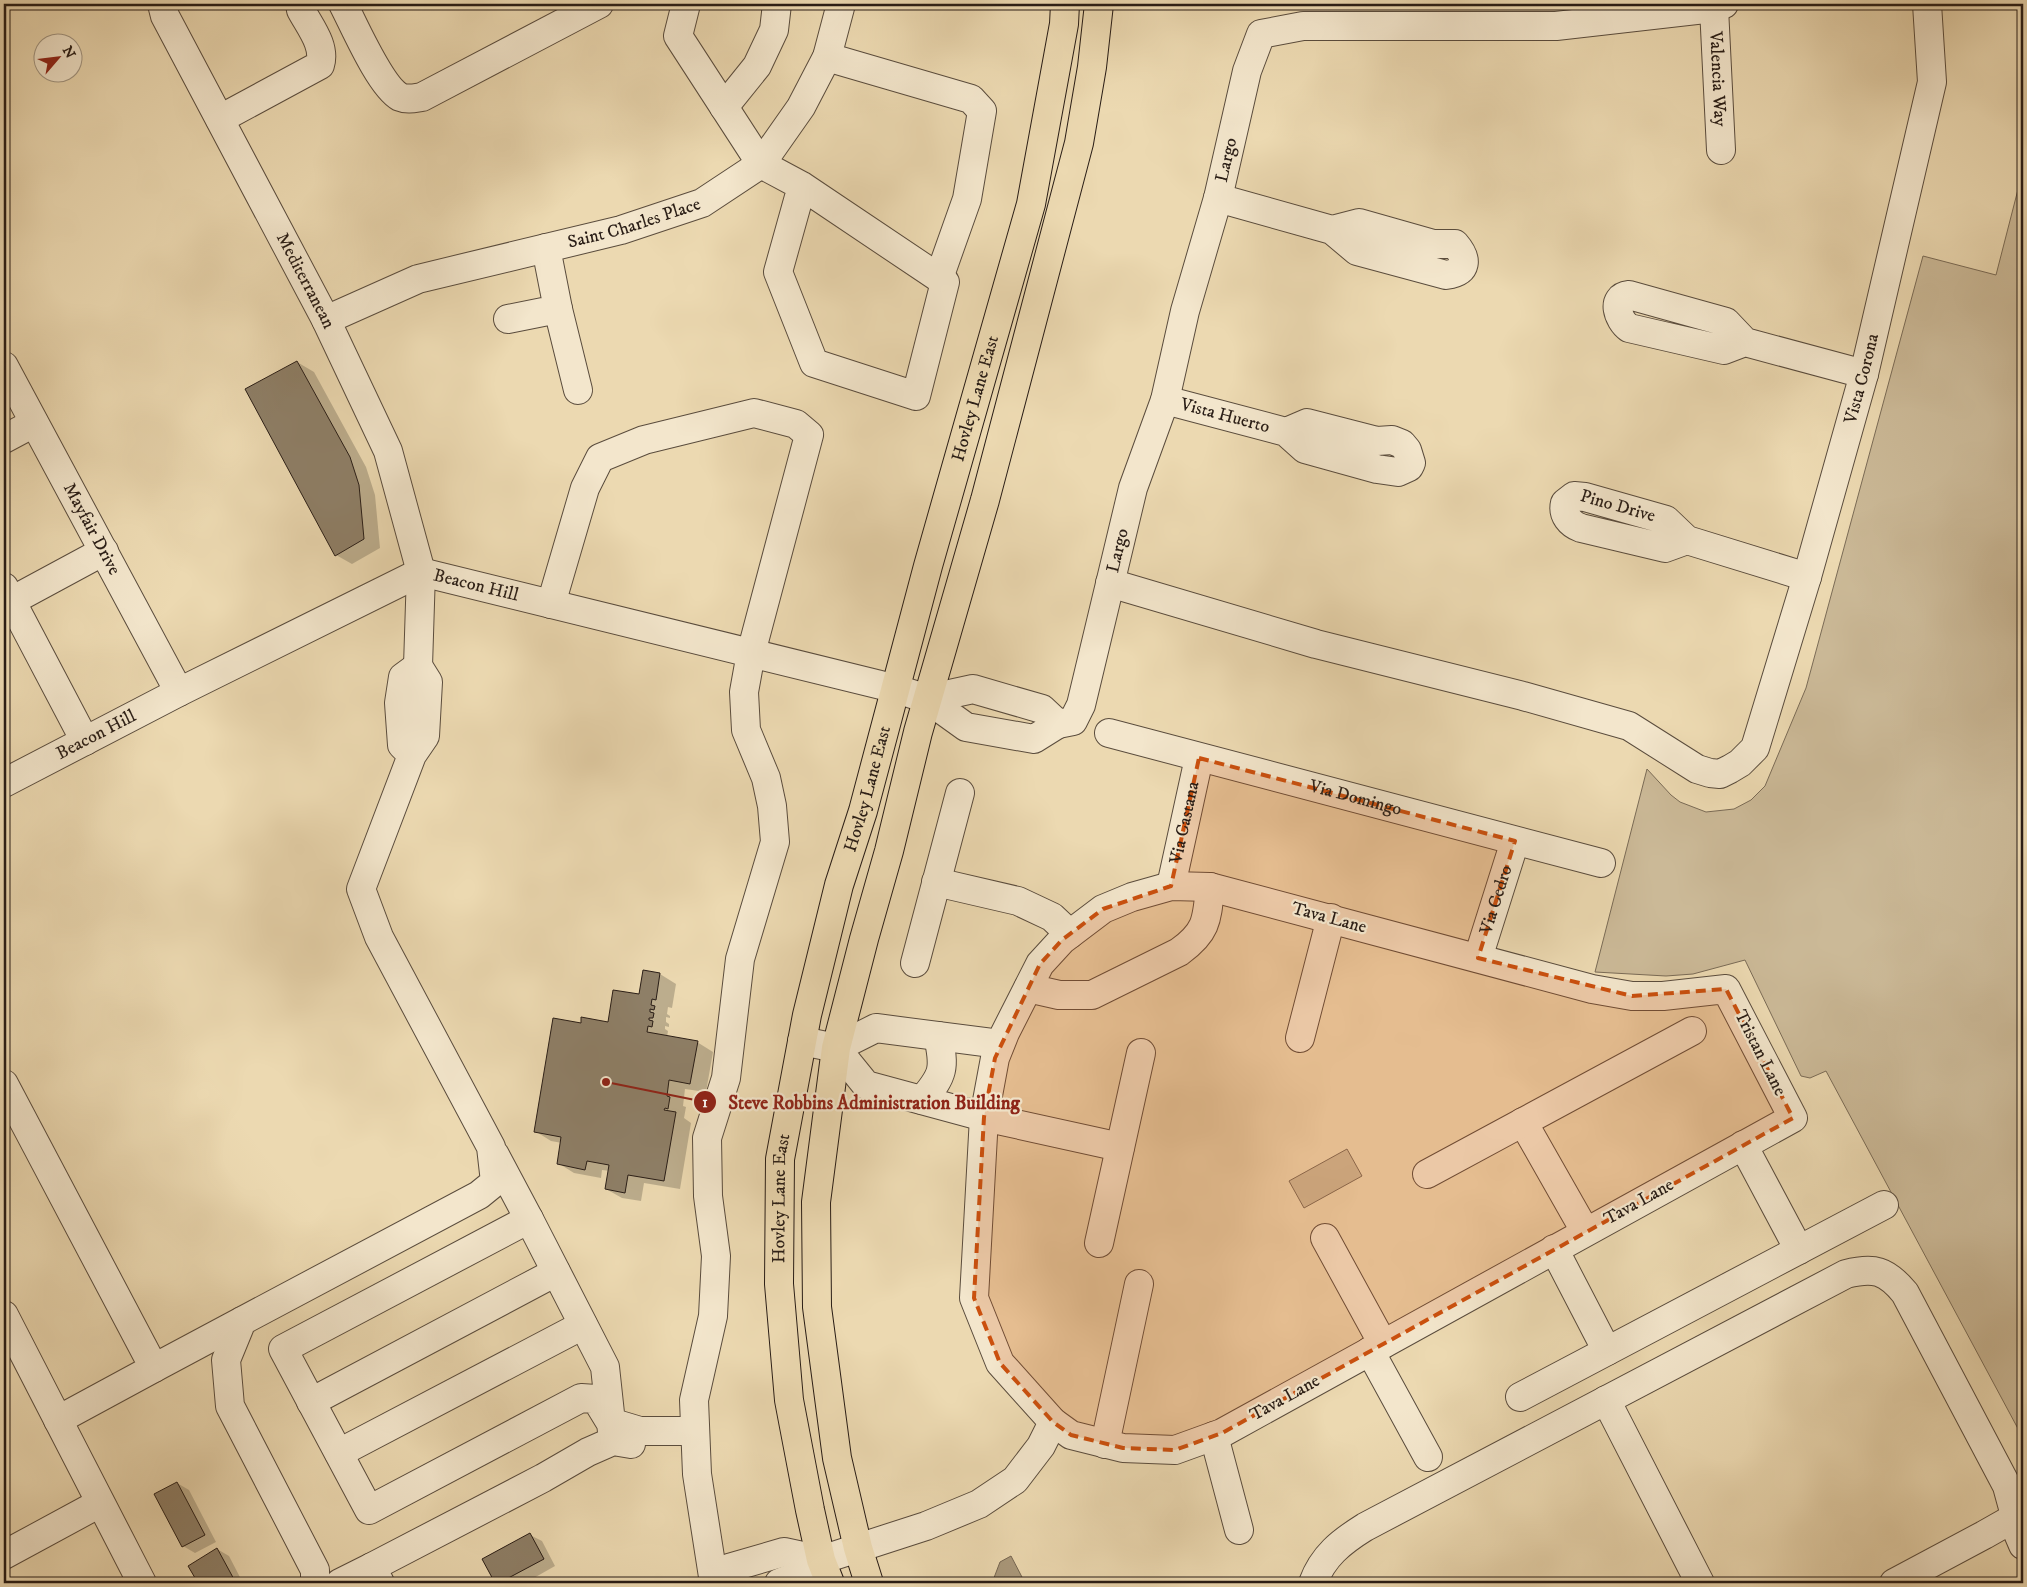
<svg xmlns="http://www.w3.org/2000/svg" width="2027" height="1587" viewBox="0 0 2027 1587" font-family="'IM FELL DW Pica',serif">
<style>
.green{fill:#cbb997;stroke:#7a6b56}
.water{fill:#aa997c;stroke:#766753}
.shadow{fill:#0003}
.building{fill:#8e7f67;stroke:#291d16}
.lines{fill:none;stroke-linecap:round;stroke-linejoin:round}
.minor-casing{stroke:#5a4c3d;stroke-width:30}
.major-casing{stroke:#291d16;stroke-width:30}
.minor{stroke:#f3e6cc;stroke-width:28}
.major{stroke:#ecd9b1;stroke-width:28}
.marked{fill:#cb500e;fill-opacity:0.2;stroke:#cb500e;stroke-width:4;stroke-dasharray:10 6;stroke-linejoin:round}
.labels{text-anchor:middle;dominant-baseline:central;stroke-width:4.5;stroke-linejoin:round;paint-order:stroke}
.street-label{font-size:18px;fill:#291d16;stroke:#f3e6cc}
.leader{fill:none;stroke:#8f2418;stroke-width:2}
.callout-dot{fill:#8f2418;stroke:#f3e6cc;stroke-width:2}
.mark-label{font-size:15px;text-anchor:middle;font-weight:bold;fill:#fff}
.callout-label{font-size:19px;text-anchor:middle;font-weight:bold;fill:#8f2418;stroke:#f3e6cc;stroke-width:4.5;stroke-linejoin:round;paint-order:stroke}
</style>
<rect width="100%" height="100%" fill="#ecd9b1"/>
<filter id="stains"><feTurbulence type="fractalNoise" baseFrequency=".004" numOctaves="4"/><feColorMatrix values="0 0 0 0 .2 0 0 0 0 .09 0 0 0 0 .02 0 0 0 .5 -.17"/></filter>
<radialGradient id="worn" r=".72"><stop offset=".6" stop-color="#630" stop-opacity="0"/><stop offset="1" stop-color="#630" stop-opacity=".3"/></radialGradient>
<!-- green -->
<path class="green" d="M 2023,170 L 2023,1438 L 1826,1071 L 1810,1078 L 1801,1076 L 1745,960 L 1693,974 L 1666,976 L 1595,972 L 1647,769 L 1671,795 L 1680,802 L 1706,812 L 1734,809 L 1751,800 L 1765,786 L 1806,688 L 1923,256 L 1996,275 Z
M 1347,1149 L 1362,1176 L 1304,1208 L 1289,1181 Z"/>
<!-- water -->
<path class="water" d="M 1011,1556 L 1023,1579 L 1015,1583 L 992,1583 L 1000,1562 Z"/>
<!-- shadow -->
<path class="shadow" d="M 297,362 L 314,372 L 366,467 L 375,495 L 380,548 L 352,564 L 336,555 Z
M 660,974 L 676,984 L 672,1008 L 668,1007 L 667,1014 L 670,1016 L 670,1018 L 666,1017 L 666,1022 L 669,1024 L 669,1027 L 665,1026 L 665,1029 L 668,1031 L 667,1037 L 697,1042 L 713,1052 L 706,1092 L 685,1089 L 683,1106 L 686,1107 L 684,1118 L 691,1123 L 680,1189 L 644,1183 L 641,1201 L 622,1198 L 606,1189 L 610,1171 L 602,1170 L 601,1178 L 574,1173 L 558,1163 L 562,1143 L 551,1141 L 535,1131 L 582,1024 L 609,1023 Z
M 177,1483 L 189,1490 L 216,1542 L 195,1553 L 183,1546 Z
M 530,1535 L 542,1541 L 555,1566 L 525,1583 L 497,1583 L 484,1559 Z
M 217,1549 L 229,1556 L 243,1583 L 199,1583 L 190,1566 Z"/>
<!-- building -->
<path class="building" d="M 297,361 L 350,457 L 359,485 L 364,539 L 335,556 L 245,389 Z
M 643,970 L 660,973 L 656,1000 L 652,999 L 651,1005 L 655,1006 L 654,1010 L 650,1009 L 650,1012 L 654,1013 L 653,1018 L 649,1018 L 649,1020 L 653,1021 L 652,1027 L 648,1026 L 647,1032 L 698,1041 L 690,1084 L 669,1080 L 667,1096 L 670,1097 L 668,1109 L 665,1108 L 664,1110 L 676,1112 L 664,1181 L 628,1175 L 625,1193 L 605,1189 L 609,1165 L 587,1161 L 585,1170 L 557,1164 L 561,1137 L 534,1132 L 553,1018 L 581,1023 L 581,1017 L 608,1022 L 613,990 L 639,994 Z
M 177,1482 L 205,1535 L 182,1547 L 154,1494 Z
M 530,1533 L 544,1559 L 499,1583 L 495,1583 L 482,1559 Z
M 217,1548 L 236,1583 L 198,1583 L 188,1566 Z"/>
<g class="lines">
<defs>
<g id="minor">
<path id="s1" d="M 162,4 L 165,16 L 326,320 L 388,451 L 421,572 L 418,666"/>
<path d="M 343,4 C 354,25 380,86 400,97 C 407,100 415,98 422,97 L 599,4"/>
<path d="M 686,4 L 678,36 L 761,164 L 802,186 L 945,282 L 916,396 L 814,363 L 778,272 L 802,186"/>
<path id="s2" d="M 1714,8 L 1721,150"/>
<path d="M 827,57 L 971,99 L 982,111 L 967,199 L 939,278"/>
<path d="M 724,107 L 757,66 L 774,30 L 777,4"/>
<path d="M 220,119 L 320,65 C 326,46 310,27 301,10 L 300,4"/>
<path d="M 1218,198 L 1332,230 L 1357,251 L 1446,275 C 1468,272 1468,259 1455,244 L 1433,244 L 1359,223 L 1332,230"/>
<path d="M 558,309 L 578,390"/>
<path d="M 508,319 L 558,309 L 546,248"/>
<path id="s3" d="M 326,320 L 418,279 L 621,230 L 702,203 L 761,164 L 801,107 L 827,57 L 841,4"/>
<path d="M 1745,342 L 1724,350 L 1629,328 C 1618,320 1610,297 1629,295 L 1726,322 L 1745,342 L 1864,374"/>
<path id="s4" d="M 4,366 L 179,692"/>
<path id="s5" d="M 1165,400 L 1286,432 L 1305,449 L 1377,469 L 1398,472 L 1409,467 L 1411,463 L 1407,450 L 1402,444 L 1392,440 L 1377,441 L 1307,423 L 1286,432"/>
<path d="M 4,439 L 34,423"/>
<path id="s6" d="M 1687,540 L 1665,548 L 1581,528 C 1570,524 1562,515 1565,503 L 1574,496 L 1585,497 L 1666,520 L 1687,540 L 1807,577"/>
<path id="s7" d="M 1110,583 L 1316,644 L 1523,696 L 1629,726 L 1697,769 L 1710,773 L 1720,774 L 1730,769 L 1740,763 L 1755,748 L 1807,577 L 1864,374 L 1932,82 L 1927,4"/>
<path d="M 4,587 L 85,741"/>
<path d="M 551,604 L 585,488 L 600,458 L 644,440 L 754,413 L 796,424 L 809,435 L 751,653 L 744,692 L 746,730 L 766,778 L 772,806 L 775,842 L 740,959 L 726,1078 L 707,1138 L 708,1196 L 716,1256 L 713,1316 L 694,1400 L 697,1474 L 714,1583"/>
<path d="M 4,605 L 104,551"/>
<path d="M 973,689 L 1042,709 L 1058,724 L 1034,739 L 966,727 L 927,699 Z"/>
<path id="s8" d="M 1058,724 L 1073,721 L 1081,705 L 1133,488 L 1165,400 L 1185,311 L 1218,198 L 1247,71 L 1261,34 L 1303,26 L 1556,26 L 1714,8 L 1724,4"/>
<path id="s9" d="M 1109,733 L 1601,863"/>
<path id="s10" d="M 4,783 L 179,692 L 421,572 L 897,689 L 927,699"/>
<path d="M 936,882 L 1018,901 L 1052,917 L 1070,934"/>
<path d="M 1171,886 L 1210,887 L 1592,989 L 1632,996 L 1663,996 L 1726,989 L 1793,1118 L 1222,1433 L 1175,1450 L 1123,1448 L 1071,1435 L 1053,1422 L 1000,1363 L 974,1298 L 984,1117 L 995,1058 L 1005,1033 L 1040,964 L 1062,940 L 1103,909 L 1132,897 Z"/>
<path id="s11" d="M 1171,886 L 1199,758"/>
<path id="s12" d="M 1478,958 L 1515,841"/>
<path d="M 915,963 L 960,793"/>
<path d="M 1028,988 L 1059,995 L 1092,995 L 1179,952 C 1207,932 1207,920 1210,887"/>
<path d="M 1300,1038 L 1331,918"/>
<path d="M 802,1041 L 836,1048 L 866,1085 L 984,1117 L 1120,1147"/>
<path d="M 836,1048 L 876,1028 L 1000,1044"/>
<path d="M 4,1084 L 154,1368 L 58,1420"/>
<path d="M 922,1100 C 944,1075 945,1068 938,1036"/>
<path d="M 1523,1122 L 1585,1231"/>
<path d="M 1743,1145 L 1799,1250"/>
<path d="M 495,1155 L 529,1219"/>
<path d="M 1427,1174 L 1692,1031"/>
<path d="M 1325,1238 L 1383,1344"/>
<path d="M 1099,1243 L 1141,1053"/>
<path d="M 1554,1249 L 1607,1351"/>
<path d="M 4,1315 L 142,1583"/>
<path d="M 1370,1351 L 1428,1457"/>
<path d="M 154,1368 L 242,1321"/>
<path d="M 1520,1397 L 1884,1205"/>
<path d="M 1606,1400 L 1700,1583"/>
<path d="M 311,1402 L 556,1272"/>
<path d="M 1214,1436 L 1239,1530"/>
<path d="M 613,1441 L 605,1367 L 529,1219 L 283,1349 L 369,1510 L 581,1398 L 596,1399 L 610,1422 L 640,1431 L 695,1431"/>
<path d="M 1105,1444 L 1139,1284"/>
<path d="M 339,1453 L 583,1325"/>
<path d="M 4,1555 L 100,1503"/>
<path d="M 315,1583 L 315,1570 L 230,1406 L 226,1360 L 242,1321 L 479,1195 L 495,1182 L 491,1147 L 379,937 L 361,889 L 412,755 L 425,736 L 428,682 L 418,666 L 403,677 L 399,703 L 402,745 L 412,755"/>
<path d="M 340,1583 L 372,1567"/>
<path d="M 380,1583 L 372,1567 L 543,1478 L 588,1452 L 613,1441 L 631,1444"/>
<path d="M 719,1583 L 729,1568 L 784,1552 L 821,1560"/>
<path d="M 779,1583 L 794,1577 L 821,1560 L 926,1526 L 979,1504 L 1015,1480 L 1041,1446 L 1053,1422"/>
<path d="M 1313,1583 C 1323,1556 1341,1542 1365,1527 L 1846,1274 C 1874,1267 1886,1270 1905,1293 L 2007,1486 L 2013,1508 L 2014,1524 L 2023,1545"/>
<path d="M 1894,1583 L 1984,1535 L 2014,1518"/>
</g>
<g id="major">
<path id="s13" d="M 830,1583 L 821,1560 L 810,1510 L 789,1400 L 779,1284 L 780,1159 L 807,1015 L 839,885 L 863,811 L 928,566 L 1031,204 L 1064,24 L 1065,4"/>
<path d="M 869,1583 L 858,1548 L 837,1458 L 817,1307 L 816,1202 L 836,1048 L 864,939 L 889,851 L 918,732 L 985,500 L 1079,143 L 1092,67 L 1099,4"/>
</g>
</defs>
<!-- minor casing -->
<use href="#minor" class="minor-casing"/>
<!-- major casing -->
<use href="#major" class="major-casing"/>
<!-- minor -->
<use href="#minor" class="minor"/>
<!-- major -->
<use href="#major" class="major"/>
</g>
<!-- marked area -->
<path class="marked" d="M 1199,758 L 1515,841 L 1478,958 L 1632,996 L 1726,989 L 1793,1118 L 1222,1433 L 1175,1450 L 1123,1448 L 1071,1435 L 1053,1422 L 1000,1363 L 974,1298 L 984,1117 L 995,1058 L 1040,964 L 1062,940 L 1103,909 L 1171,886 Z"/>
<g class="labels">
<!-- street labels -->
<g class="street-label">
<text stroke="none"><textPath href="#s2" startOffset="71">Valencia Way</textPath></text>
<text stroke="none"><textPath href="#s8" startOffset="598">Largo</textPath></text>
<text stroke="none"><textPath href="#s3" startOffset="324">Saint Charles Place</textPath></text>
<text stroke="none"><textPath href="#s1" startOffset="312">Mediterranean</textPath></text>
<text stroke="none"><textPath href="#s7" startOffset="1071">Vista Corona</textPath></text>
<text stroke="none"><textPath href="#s13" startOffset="1215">Hovley Lane East</textPath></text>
<text stroke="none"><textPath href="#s5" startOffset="62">Vista Huerto</textPath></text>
<text stroke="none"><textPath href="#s6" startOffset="199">Pino Drive</textPath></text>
<text stroke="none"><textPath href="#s4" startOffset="185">Mayfair Drive</textPath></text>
<text stroke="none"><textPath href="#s8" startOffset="192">Largo</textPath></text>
<text stroke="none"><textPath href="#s10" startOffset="524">Beacon Hill</textPath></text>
<text stroke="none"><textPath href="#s10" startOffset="104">Beacon Hill</textPath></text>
<text stroke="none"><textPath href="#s13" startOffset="810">Hovley Lane East</textPath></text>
<text stroke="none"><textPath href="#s9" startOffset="255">Via Domingo</textPath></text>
<text stroke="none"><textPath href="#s11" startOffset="65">Via Castana</textPath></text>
<text stroke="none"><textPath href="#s12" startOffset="61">Via Cedro</textPath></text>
<text transform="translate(1329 918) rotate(15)">Tava Lane</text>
<text transform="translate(1760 1053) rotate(63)">Tristan Lane</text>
<text stroke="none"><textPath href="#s13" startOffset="390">Hovley Lane East</textPath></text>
<text transform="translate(1639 1202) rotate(-29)">Tava Lane</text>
<text transform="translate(1285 1398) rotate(-29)">Tava Lane</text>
</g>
</g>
<!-- callouts -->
<path class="leader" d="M606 1082L705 1102"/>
<g class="callout-dot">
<circle cx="606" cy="1082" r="5"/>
<circle cx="705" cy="1102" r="12"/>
</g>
<g class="mark-label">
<text x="705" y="1107">1</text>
</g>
<g class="callout-label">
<text x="874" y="1109">Steve Robbins Administration Building</text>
</g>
<!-- margin -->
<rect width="2027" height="1587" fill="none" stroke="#ecd9b1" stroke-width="20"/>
<rect x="5" y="5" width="2017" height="1577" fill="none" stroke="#291d16" stroke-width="2.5"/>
<rect x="10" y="10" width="2007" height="1567" fill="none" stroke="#291d16"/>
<!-- north arrow -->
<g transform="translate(58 58) rotate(62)"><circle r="24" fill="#f3e6cc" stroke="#a29683"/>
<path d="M0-4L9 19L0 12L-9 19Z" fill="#8f2418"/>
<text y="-8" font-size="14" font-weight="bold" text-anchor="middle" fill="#291d16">N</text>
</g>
<rect width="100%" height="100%" filter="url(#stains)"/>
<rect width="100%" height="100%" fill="url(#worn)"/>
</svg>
